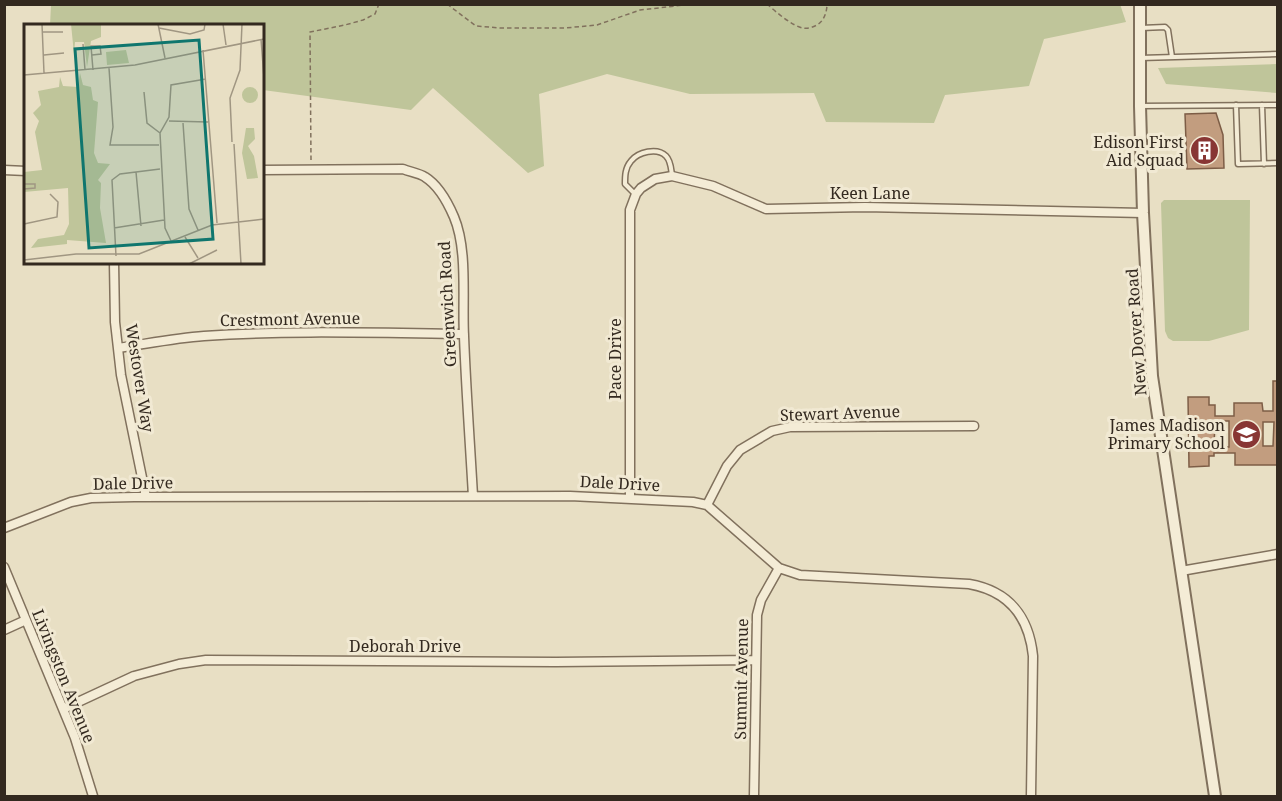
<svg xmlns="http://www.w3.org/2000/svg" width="1282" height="801" viewBox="0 0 1282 801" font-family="'Noto Serif',serif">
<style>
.green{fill:#bfc59a}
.building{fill:#c29d7f;stroke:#7d5d46;stroke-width:1.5;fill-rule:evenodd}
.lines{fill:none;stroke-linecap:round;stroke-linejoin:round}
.service-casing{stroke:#81715d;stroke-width:7}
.minor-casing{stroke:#81715d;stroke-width:11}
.tertiary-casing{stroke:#81715d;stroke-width:14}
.path{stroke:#81715d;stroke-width:1.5;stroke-dasharray:4.5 3;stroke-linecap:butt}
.service{stroke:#f4ecd6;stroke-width:4}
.minor{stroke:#f4ecd6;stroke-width:8}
.tertiary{stroke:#f4ecd6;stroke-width:10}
.labels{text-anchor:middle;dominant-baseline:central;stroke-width:6;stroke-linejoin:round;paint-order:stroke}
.poi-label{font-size:16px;fill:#33291f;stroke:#f1e9d3;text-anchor:end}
.street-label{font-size:16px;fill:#33291f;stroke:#f1e9d3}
.inset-road{fill:none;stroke:#a09682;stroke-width:1.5}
.view{fill:#0f766e;fill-opacity:0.15;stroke:#0f766e;stroke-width:3}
.inset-edge{fill:none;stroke:#33291f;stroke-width:3}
</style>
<rect width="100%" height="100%" fill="#e8dfc4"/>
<!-- green -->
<path class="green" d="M 51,5 L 1035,4 L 1035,6 L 1120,4 L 1126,22 L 1044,39 L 1029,86 L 945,95 L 934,123 L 826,122 L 814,93 L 690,94 L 607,74 L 539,94 L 544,166 L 528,173 L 433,88 L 411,110 L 263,90 L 262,26 L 50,25 Z
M 1277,64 L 1277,93 L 1166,84 L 1158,68 Z
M 1164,200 L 1250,200 L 1249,330 L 1209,341 L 1173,341 L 1168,338 L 1165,331 L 1161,203 Z"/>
<!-- building -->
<path class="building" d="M 1216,113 L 1223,135 L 1224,168 L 1187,169 L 1185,114 Z
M 1273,381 L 1278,381 L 1278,465 L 1235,465 L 1235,453 L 1214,453 L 1214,456 L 1209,456 L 1209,466 L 1189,467 L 1188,397 L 1209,397 L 1209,405 L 1215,405 L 1215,416 L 1234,416 L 1234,403 L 1262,403 L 1263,411 L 1273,411 ZM 1215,421 L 1229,421 L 1229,447 L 1214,447 ZM 1263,422 L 1274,422 L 1273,446 L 1263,446 Z"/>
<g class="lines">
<defs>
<path id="service" d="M 1141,28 L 1165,27 L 1168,30 L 1172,57
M 1140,58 L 1278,54
M 1236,105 L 1238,164 L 1278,163
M 1262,105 L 1264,164
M 1140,106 L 1278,105
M 635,194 L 625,184 C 625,176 625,168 631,161 C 638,152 657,147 666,156 C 671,161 671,169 672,175"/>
<path id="minor" d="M 4,170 L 26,171
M 262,170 L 403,169 C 410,172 419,173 425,177 C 438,185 448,203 454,217 C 468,250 462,300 464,336 C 466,389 470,443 473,496
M 114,262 L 115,322 L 121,375 L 146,497
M 118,348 C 146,344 175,338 204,336 C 290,330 377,333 464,334
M 630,499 L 630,210 L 636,194 L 641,188 L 655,179 L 672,176 L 713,186 L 766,209 L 865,207 L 1143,213
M 707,505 L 727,466 L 740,450 L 772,431 L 790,427 L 974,426
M 4,528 L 71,502 L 91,498 L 134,497 L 570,496 L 693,502 L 707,505 L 779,568 L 800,575 L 969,584 C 1009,591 1029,617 1033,656 L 1031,796
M 4,567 L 75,738 L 93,796
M 1181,571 L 1278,554
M 4,630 L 26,620
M 63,709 L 134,676 L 179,664 L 206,660 L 556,662 L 756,660
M 754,796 L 757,615 L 761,600 L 779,568"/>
<path id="tertiary" d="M 1140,4 L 1140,106 L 1143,213 L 1152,376 L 1215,796"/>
</defs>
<!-- service casing -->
<use href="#service" class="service-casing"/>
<!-- minor casing -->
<use href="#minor" class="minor-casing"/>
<!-- tertiary casing -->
<use href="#tertiary" class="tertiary-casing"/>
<!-- path -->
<path class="path" d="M 40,4 L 51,5
M 447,4 L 476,26 L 501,28 L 565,28 L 597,25 L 640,10 L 693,4
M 767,4 C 776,12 792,26 803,28 C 808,29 813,27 817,25 C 824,21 827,12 827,4
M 311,160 L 310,32 L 345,25 L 363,20 L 375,14 L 379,4"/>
<!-- service -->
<use href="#service" class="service"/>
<!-- minor -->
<use href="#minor" class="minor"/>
<!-- tertiary -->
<use href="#tertiary" class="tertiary"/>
</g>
<!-- icons -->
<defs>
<symbol id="building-disc" viewBox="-11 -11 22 22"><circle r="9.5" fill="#883634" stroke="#f1e9d3"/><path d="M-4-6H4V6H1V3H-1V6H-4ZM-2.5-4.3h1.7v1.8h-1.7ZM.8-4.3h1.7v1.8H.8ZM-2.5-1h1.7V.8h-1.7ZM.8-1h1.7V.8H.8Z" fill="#fff"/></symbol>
<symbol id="school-disc" viewBox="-11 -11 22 22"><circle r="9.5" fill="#883634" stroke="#f1e9d3"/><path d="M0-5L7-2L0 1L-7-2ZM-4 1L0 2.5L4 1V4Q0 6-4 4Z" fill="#fff"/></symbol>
</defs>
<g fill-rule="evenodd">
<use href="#building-disc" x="1188" y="134" width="33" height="33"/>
<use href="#school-disc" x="1230" y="418" width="33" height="33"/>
</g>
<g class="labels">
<!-- poi labels -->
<g class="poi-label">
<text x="1184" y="142">Edison First<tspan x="1184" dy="18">Aid Squad</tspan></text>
<text x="1225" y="425">James Madison<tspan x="1225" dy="18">Primary School</tspan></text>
</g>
<!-- street labels -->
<g class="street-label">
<text x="870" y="193">Keen Lane</text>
<text transform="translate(447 304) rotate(-93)">Greenwich Road</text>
<text transform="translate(290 319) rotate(-1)">Crestmont Avenue</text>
<text transform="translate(1136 332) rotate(-94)">New Dover Road</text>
<text transform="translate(615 359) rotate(-90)">Pace Drive</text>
<text transform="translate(140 378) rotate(81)">Westover Way</text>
<text transform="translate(840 413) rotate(-2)">Stewart Avenue</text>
<text transform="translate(133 483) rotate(-1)">Dale Drive</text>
<text transform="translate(620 483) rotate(3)">Dale Drive</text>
<text x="405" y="646">Deborah Drive</text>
<text transform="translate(64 676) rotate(68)">Livingston Avenue</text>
<text transform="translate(741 679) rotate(-89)">Summit Avenue</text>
</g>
</g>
<!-- overview -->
<g transform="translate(24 24)">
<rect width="240" height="240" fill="#e8dfc4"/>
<path d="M 47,0 L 77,0 L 77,13 L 67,17 L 63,43 L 60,18 L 51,18 L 50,30 ZM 102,26 L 105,39 L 83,41 L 82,28 ZM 56,49 L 59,61 L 67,63 L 69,76 L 74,78 L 70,129 L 74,139 L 86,140 L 74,156 L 77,159 L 76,184 L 82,219 L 43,216 L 43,220 L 7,224 L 14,215 L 40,211 L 45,200 L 44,164 L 0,168 L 0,148 L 18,146 L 11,108 L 15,97 L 9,89 L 17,81 L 14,67 L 35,63 L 36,53 L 39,62 L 54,63 ZM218 71a8 8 0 1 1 16 0a8 8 0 1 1-16 0ZM 222,104 L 230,104 L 231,115 L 224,122 L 230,132 L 234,154 L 223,155 L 218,129 Z" fill="#bfc59a"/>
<path class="inset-road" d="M 18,0 L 20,49M 134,0 L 141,34M 199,0 L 202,21M 135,4 L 166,10 L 180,6 L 181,0M 18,8 L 39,8M 237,15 L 240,54M 59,20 L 61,46M 179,26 L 193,199M 20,31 L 40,29M 68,31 L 77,30 L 76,22 L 67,22 L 69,46M 85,44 L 89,103 L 86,121 L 135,121M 0,51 L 111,41 L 240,15M 120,68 L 123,99 L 136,109M 145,97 L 184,98M 159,99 L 165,185 L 174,206M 208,118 L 206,74 L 216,46 L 218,0M 210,120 L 217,240M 112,148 L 117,202M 0,160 L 11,160 L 11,164 L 0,165M 0,200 L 33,193 L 34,178 L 26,170M 90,204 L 140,196M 161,213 L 174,234M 148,219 L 141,204 L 136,109 L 145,93 L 147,61 L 182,55M 92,232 L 88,156 L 96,150 L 136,145M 0,236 L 52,230 L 115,230 L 188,201 L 240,195M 165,240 L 193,226"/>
<path class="view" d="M 175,16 L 189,215 L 65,224 L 51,25 Z"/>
<rect width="240" height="240" class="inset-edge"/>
</g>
<!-- border -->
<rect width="1282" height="801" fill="none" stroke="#33291f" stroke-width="12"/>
</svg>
